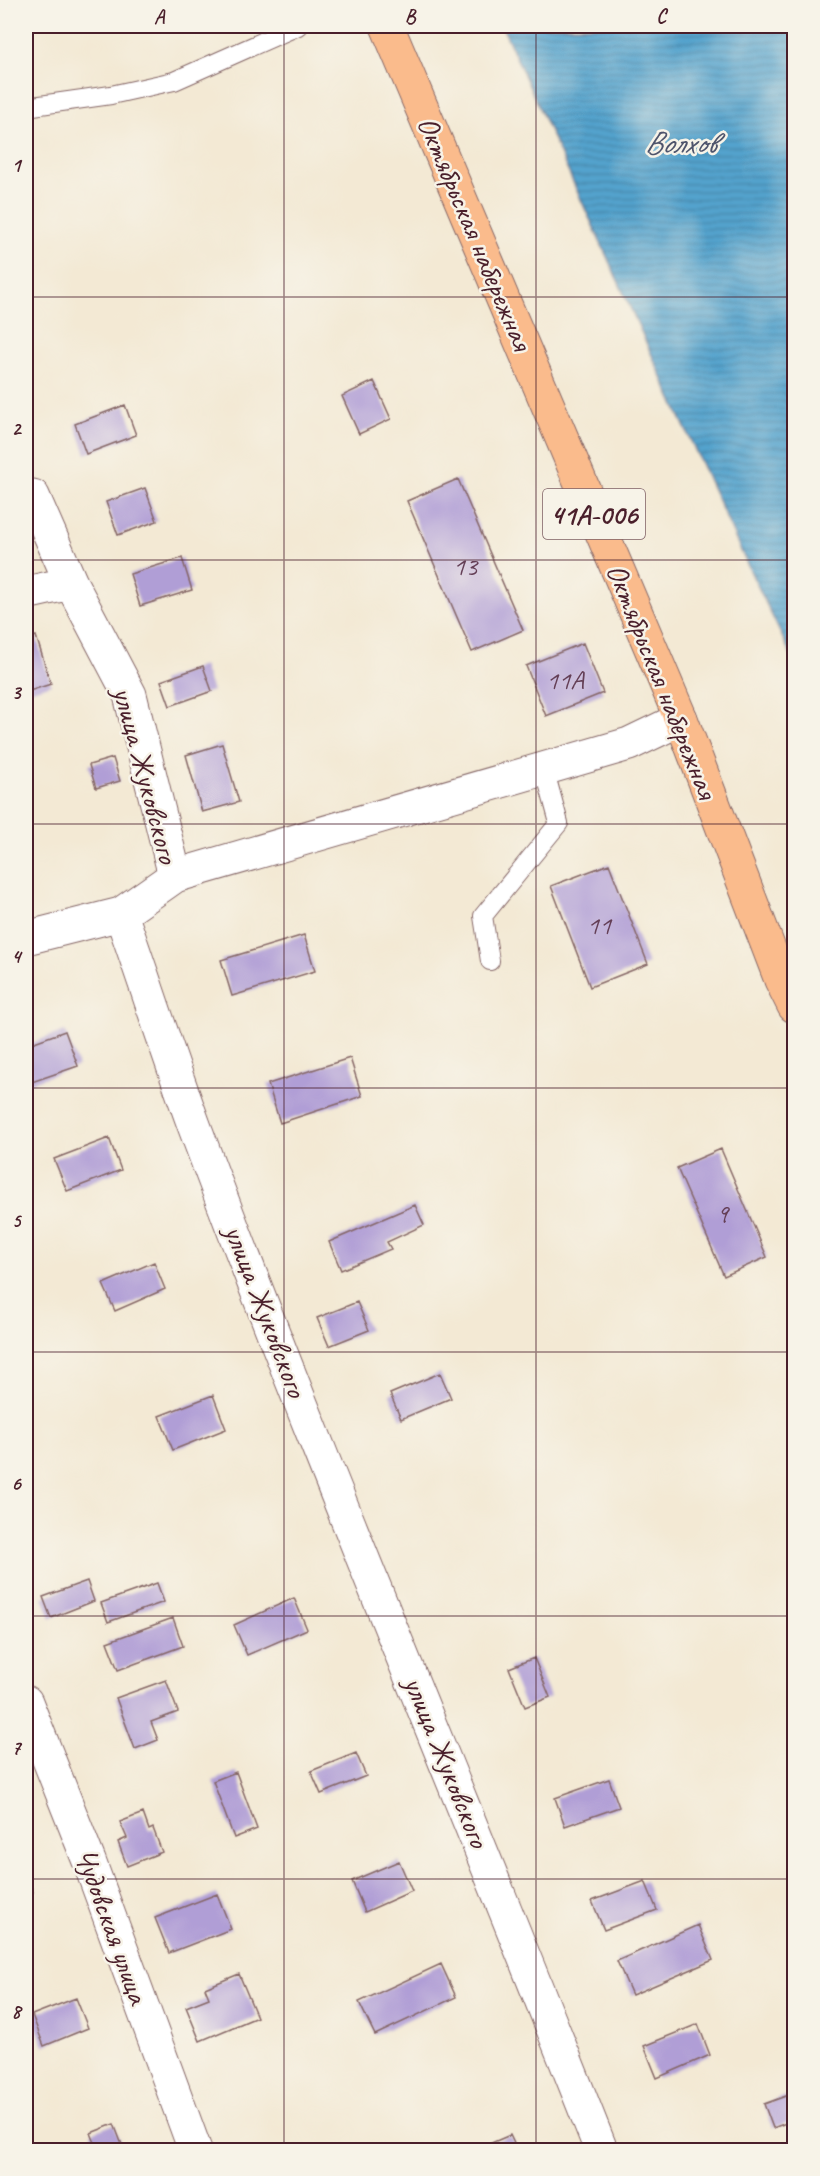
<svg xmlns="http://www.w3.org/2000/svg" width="820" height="2176" viewBox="0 0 820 2176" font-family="Caveat,sans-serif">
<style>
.water{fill:url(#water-rules);stroke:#4e617c;stroke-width:1.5}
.building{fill:#b09ed6}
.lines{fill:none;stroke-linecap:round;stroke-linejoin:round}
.service-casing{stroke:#856666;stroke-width:20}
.minor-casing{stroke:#856666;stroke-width:35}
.primary-casing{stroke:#856666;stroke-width:35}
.service{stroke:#fff;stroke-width:18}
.minor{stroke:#fff;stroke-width:33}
.primary{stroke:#fabb8c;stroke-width:33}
.grid{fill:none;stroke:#4a1f2b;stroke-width:1.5;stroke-opacity:0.55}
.labels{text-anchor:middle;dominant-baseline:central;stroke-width:5;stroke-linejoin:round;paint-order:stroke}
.number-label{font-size:27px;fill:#643f56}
.shield{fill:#f7f3e8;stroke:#7e5f64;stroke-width:1.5}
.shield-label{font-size:28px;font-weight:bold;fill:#4a1f2b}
.street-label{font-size:30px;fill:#4a1f2b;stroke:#f7f3e8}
.water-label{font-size:32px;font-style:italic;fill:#4e546c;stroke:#f7f3e8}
.neatline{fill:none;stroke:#4a1f2b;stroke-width:2}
.grid-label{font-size:20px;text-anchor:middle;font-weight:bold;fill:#4a1f2b}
</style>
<defs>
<pattern id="water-rules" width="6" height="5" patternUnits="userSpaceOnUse" patternTransform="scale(1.5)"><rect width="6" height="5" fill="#53a3cd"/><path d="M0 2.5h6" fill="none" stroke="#4784a7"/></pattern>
</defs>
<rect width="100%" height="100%" fill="#f7f3e8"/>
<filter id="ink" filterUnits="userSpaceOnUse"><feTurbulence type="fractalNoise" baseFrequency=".0167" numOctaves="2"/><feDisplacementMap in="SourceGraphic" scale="12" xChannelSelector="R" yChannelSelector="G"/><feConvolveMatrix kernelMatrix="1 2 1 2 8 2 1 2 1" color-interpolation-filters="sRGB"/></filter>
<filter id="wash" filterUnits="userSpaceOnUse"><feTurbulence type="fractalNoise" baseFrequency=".008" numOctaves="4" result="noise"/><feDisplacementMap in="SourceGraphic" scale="24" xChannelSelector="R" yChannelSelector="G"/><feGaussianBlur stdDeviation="1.35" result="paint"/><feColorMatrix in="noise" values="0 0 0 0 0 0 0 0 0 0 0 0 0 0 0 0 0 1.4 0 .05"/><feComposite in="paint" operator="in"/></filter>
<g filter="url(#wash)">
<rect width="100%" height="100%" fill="#f3e9d4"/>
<!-- water -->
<path class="water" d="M 502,26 L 794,26 L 794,661 L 748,566 Z"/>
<g id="blocks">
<!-- building -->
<path class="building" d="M 374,381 L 391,419 L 359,434 L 342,396 Z
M 125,405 L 136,435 L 86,454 L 75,424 Z
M 458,479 L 523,630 L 472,652 L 407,501 Z
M 145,488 L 157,521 L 118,535 L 106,502 Z
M 182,558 L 192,590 L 140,606 L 130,574 Z
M 36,636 L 51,684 L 26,692 L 26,639 Z
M 583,643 L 603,693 L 546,716 L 526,666 Z
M 203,666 L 212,691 L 170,706 L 161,681 Z
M 222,744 L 239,802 L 202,812 L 186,755 Z
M 113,758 L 120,781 L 96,788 L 89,765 Z
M 609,864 L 648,964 L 590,987 L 551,886 Z
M 304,935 L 315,971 L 232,996 L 221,960 Z
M 65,1031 L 78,1066 L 26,1084 L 26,1045 Z
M 350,1058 L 362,1096 L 280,1123 L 268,1084 Z
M 109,1138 L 121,1170 L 67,1191 L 54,1159 Z
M 721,1149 L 767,1257 L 724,1276 L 677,1168 Z
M 415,1205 L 424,1225 L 387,1242 L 391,1249 L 341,1270 L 329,1242 Z
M 154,1262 L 165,1289 L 115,1311 L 103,1284 Z
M 357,1302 L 369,1330 L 329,1346 L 317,1318 Z
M 440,1373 L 451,1398 L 401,1419 L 390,1394 Z
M 213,1395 L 226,1429 L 173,1450 L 159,1416 Z
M 794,1456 L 794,1475 L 788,1459 Z
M 87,1581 L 94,1601 L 51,1618 L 43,1597 Z
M 157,1583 L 164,1602 L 108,1622 L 101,1603 Z
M 294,1598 L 307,1629 L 247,1655 L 234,1625 Z
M 173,1618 L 183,1646 L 118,1670 L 107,1642 Z
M 534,1658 L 550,1697 L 525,1707 L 509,1668 Z
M 166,1680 L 178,1712 L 151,1722 L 158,1740 L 135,1749 L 116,1698 Z
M 356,1753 L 366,1776 L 321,1794 L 311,1771 Z
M 236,1772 L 257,1829 L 234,1838 L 213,1781 Z
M 609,1779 L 619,1807 L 565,1826 L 555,1798 Z
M 143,1813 L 149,1830 L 153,1828 L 162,1852 L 127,1866 L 118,1842 L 127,1838 L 120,1822 Z
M 399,1861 L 412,1891 L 365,1912 L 352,1881 Z
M 26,1873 L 33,1892 L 26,1895 Z
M 645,1881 L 657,1910 L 604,1930 L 592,1901 Z
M 217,1894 L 231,1929 L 169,1953 L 155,1918 Z
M 698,1925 L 713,1960 L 632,1995 L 617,1961 Z
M 441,1964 L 456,1997 L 375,2035 L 359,2002 Z
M 239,1974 L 257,2017 L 200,2041 L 186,2007 L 209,1998 L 205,1988 Z
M 76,1998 L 88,2028 L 44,2046 L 32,2015 Z
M 698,2024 L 710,2055 L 657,2078 L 644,2046 Z
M 794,2093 L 794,2120 L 773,2128 L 764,2104 Z
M 114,2124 L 124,2150 L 98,2150 L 91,2133 Z
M 510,2135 L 517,2150 L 475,2150 Z"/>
</g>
</g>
<g filter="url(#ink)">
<use href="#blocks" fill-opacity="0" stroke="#856666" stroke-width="1.5"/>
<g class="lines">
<defs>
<path id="service" d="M 26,107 L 111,95 L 174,81 L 298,26
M 490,961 L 483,916 L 559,823 L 544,768"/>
<path id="minor" d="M 26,495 L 33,496 L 71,583 L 130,695 L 175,876 L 121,914 C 146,985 169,1057 195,1128 C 323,1472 467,1809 601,2150
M 26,593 L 71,583
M 175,876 L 629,744 L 681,719
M 26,938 L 121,914
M 26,1702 L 89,1861 L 195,2150"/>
<path id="primary" d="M 387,26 L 681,719 L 781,980 L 794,1006"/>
</defs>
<!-- service casing -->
<use href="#service" class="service-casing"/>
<!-- minor casing -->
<use href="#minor" class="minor-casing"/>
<!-- primary casing -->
<use href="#primary" class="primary-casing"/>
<!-- service -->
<use href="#service" class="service"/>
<!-- minor -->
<use href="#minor" class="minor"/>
<!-- primary -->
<use href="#primary" class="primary"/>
</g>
</g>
<!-- grid -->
<path class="grid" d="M 284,26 L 284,2150M 536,26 L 536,2150M 26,297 L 794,297M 26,560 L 794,560M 26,824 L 794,824M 26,1088 L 794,1088M 26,1352 L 794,1352M 26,1616 L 794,1616M 26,1879 L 794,1879"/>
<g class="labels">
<!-- number labels -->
<g class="number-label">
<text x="465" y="566">13</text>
<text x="565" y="680">11А</text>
<text x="599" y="925">11</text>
<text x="722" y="1213">9</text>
</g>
<!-- shield labels -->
<rect class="shield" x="543" y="489" width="102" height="50" rx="4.5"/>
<g class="shield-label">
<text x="594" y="514">41А-006</text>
</g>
<!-- street labels -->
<g class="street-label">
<text transform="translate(475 233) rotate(67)">Октябрьская набережная</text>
<text transform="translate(662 681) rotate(68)">Октябрьская набережная</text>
<text transform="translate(146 775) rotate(75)">улица Жуковского</text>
<text transform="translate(266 1311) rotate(69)">улица Жуковского</text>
<text transform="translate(447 1762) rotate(68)">улица Жуковского</text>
<text transform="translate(112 1926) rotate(70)">Чудовская улица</text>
</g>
<!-- water labels -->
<g class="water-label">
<text x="680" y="142">Волхов</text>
</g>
</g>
<!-- margin -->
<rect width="820" height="2176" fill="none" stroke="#f7f3e8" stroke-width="66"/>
<rect x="33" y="33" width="754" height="2110" class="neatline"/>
<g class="grid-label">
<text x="159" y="23">A</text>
<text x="410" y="23">B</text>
<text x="661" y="23">C</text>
<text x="16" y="172">1</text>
<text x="16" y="435">2</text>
<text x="16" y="699">3</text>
<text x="16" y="963">4</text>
<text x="16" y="1227">5</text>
<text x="16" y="1490">6</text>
<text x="16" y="1754">7</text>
<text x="16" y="2018">8</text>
</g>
</svg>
